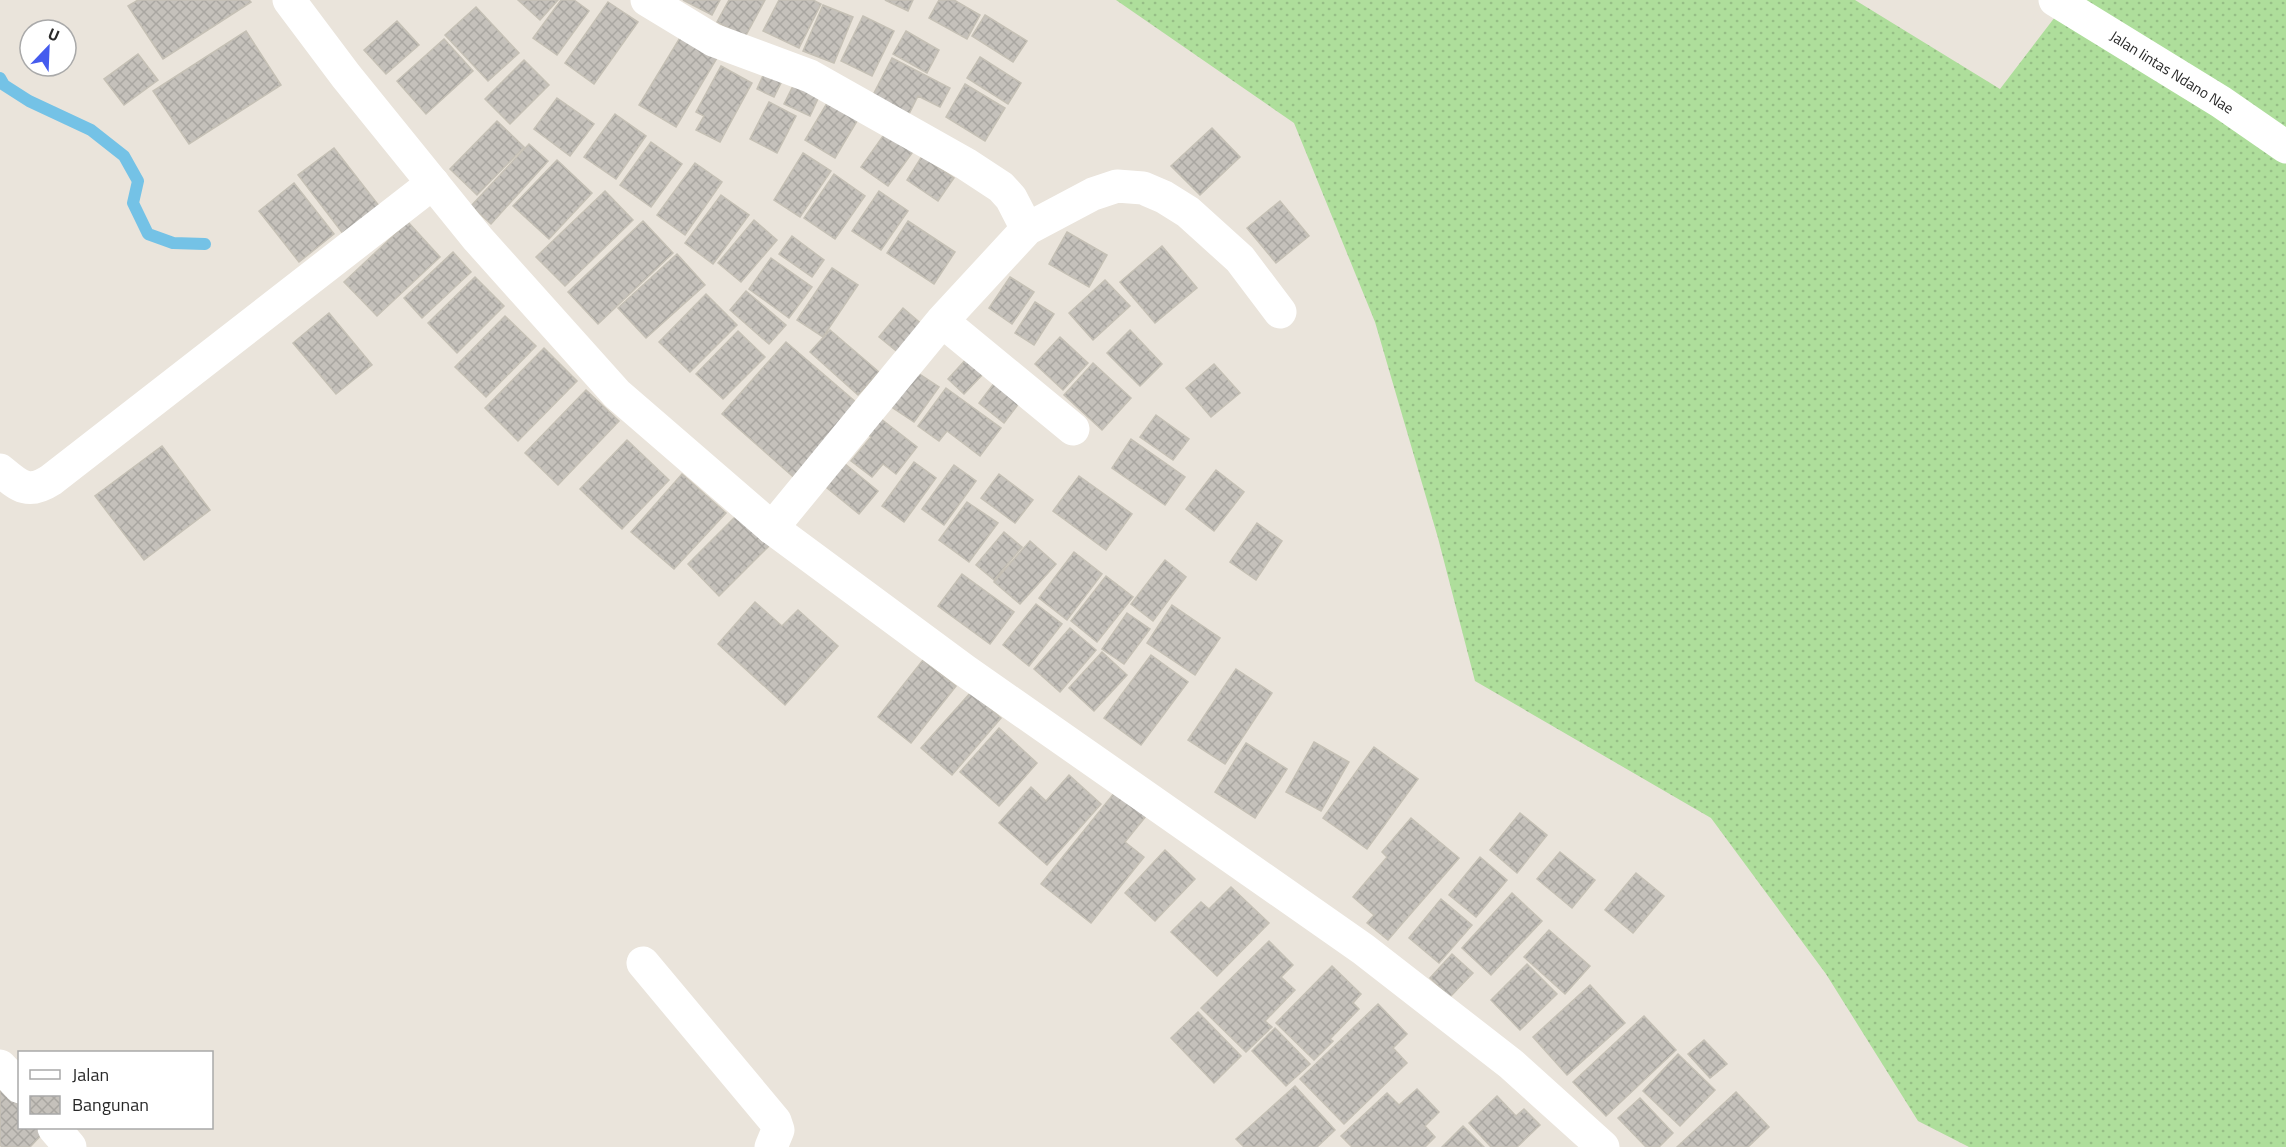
<svg xmlns="http://www.w3.org/2000/svg" width="2286" height="1147" viewBox="0 0 2286 1147" font-family="'Titillium Web',sans-serif">
<style>
.grass{fill:url(#grass-dots)}
.lines{fill:none;stroke-linecap:round;stroke-linejoin:round}
.stream{stroke:#74c2e6;stroke-width:12}
.building{fill:url(#building-cross-hatch);stroke:#c5c0b5;stroke-width:1.5}
.street{stroke:#fff;stroke-width:33}
.secondary{stroke:#fff;stroke-width:33}
.labels{text-anchor:middle;dominant-baseline:central;stroke-width:4.5;stroke-linejoin:round;paint-order:stroke}
.street-label{font-size:15px;fill:#292929;stroke:#fff}
</style>
<defs>
<pattern id="grass-dots" width="8" height="8" patternUnits="userSpaceOnUse" patternTransform="scale(1.5)"><rect width="8" height="8" fill="#aede9b"/><path d="M2 2h.1M6 6h.1" fill="none" stroke="#96be86" stroke-width="1.8" stroke-linecap="round"/></pattern>
<pattern id="building-cross-hatch" width="8" height="8" patternUnits="userSpaceOnUse" patternTransform="scale(1.5)"><rect width="8" height="8" fill="#c5c1bb"/><path d="M0 0l8 8M0 8l8-8" fill="none" stroke="#a9a6a1"/></pattern>
</defs>
<rect width="100%" height="100%" fill="#eae4db"/>
<!-- grass -->
<path class="grass" d="M 1116,0 L 1855,0 L 2000,89 L 2068,0 L 2286,0 L 2286,1147 L 1969,1147 L 1918,1121 L 1826,974 L 1711,818 L 1475,681 L 1438,538 L 1375,322 L 1294,123 Z"/>
<g class="lines">
<!-- stream -->
<path class="stream" d="M 0,78 L 4,85 L 29,101 L 91,130 L 124,156 L 138,181 L 133,203 L 148,234 L 173,243 L 205,244"/>
</g>
<!-- building -->
<path class="building" d="M 138,0 L 249,0 L 251,2 L 163,59 L 128,6 Z
M 518,0 L 558,0 L 540,20 Z
M 561,0 L 574,0 L 589,11 L 557,55 L 533,38 Z
M 683,0 L 720,0 L 712,15 Z
M 729,0 L 765,0 L 745,37 L 717,22 Z
M 779,0 L 813,0 L 821,4 L 799,48 L 763,31 Z
M 885,0 L 913,0 L 908,11 Z
M 939,0 L 954,0 L 980,15 L 967,39 L 929,18 Z
M 608,2 L 638,22 L 594,84 L 565,63 Z
M 823,5 L 853,17 L 834,63 L 803,51 Z
M 476,7 L 519,53 L 488,81 L 445,35 Z
M 985,15 L 1027,41 L 1013,62 L 972,36 Z
M 863,16 L 894,31 L 872,76 L 841,61 Z
M 397,21 L 419,45 L 386,74 L 364,50 Z
M 246,31 L 281,85 L 189,144 L 153,91 Z
M 906,31 L 939,50 L 927,73 L 893,54 Z
M 681,36 L 717,58 L 676,127 L 639,105 Z
M 444,39 L 473,71 L 426,114 L 397,81 Z
M 138,54 L 158,80 L 124,105 L 104,79 Z
M 980,57 L 1021,83 L 1008,104 L 967,78 Z
M 892,58 L 950,88 L 940,107 L 918,96 L 909,114 L 873,95 Z
M 524,60 L 549,85 L 510,124 L 485,99 Z
M 769,62 L 787,71 L 774,97 L 757,89 Z
M 721,66 L 752,83 L 720,142 L 696,130 L 704,116 L 696,112 Z
M 797,78 L 822,90 L 810,116 L 784,104 Z
M 965,84 L 1005,108 L 985,141 L 946,117 Z
M 833,93 L 863,111 L 835,158 L 805,140 Z
M 557,98 L 594,124 L 570,156 L 534,129 Z
M 769,102 L 796,116 L 777,153 L 750,139 Z
M 615,114 L 646,136 L 616,179 L 584,157 Z
M 497,121 L 524,147 L 477,195 L 450,169 Z
M 1212,128 L 1240,157 L 1200,195 L 1171,166 Z
M 888,129 L 915,149 L 888,186 L 861,167 Z
M 651,142 L 682,164 L 651,207 L 620,185 Z
M 529,144 L 548,161 L 491,224 L 471,206 Z
M 334,148 L 380,207 L 344,235 L 298,175 Z
M 803,153 L 831,171 L 800,217 L 774,200 Z
M 922,156 L 954,178 L 938,201 L 907,180 Z
M 557,160 L 592,193 L 549,239 L 513,206 Z
M 695,163 L 722,182 L 685,235 L 657,215 Z
M 834,174 L 865,196 L 835,239 L 804,218 Z
M 294,183 L 334,234 L 299,262 L 259,211 Z
M 605,191 L 633,220 L 565,286 L 536,257 Z
M 879,191 L 908,211 L 881,250 L 852,231 Z
M 721,195 L 749,215 L 713,264 L 685,243 Z
M 1280,201 L 1309,236 L 1276,263 L 1247,228 Z
M 754,220 L 777,240 L 741,282 L 718,263 Z
M 643,221 L 673,253 L 598,324 L 568,292 Z
M 908,221 L 955,252 L 934,284 L 887,253 Z
M 408,222 L 440,257 L 377,316 L 344,282 Z
M 1067,232 L 1107,255 L 1089,287 L 1049,264 Z
M 792,236 L 824,260 L 812,277 L 779,254 Z
M 1162,246 L 1197,288 L 1155,323 L 1120,282 Z
M 453,252 L 471,272 L 422,318 L 404,298 Z
M 677,254 L 705,285 L 646,338 L 618,308 Z
M 771,258 L 812,287 L 789,318 L 749,289 Z
M 832,268 L 858,285 L 823,337 L 797,320 Z
M 475,277 L 504,306 L 457,353 L 428,323 Z
M 1010,277 L 1034,292 L 1012,324 L 989,308 Z
M 1105,280 L 1130,306 L 1093,340 L 1069,313 Z
M 746,291 L 786,325 L 769,344 L 730,310 Z
M 706,294 L 737,325 L 690,372 L 659,342 Z
M 1035,302 L 1054,314 L 1034,345 L 1015,333 Z
M 903,308 L 924,326 L 900,354 L 879,337 Z
M 329,313 L 372,365 L 336,394 L 293,343 Z
M 505,316 L 536,346 L 486,397 L 455,367 Z
M 830,330 L 879,372 L 858,395 L 810,352 Z
M 1130,330 L 1162,364 L 1140,386 L 1107,353 Z
M 738,331 L 765,357 L 723,399 L 696,374 Z
M 1060,337 L 1088,363 L 1063,390 L 1035,364 Z
M 786,342 L 864,409 L 799,482 L 722,414 Z
M 544,348 L 577,381 L 518,441 L 485,408 Z
M 968,357 L 985,372 L 964,394 L 948,379 Z
M 1093,363 L 1131,398 L 1102,430 L 1064,395 Z
M 1214,364 L 1240,393 L 1211,417 L 1186,388 Z
M 915,371 L 939,387 L 914,422 L 890,406 Z
M 998,378 L 1023,398 L 1004,423 L 979,403 Z
M 946,388 L 1001,428 L 980,456 L 947,431 L 939,441 L 918,426 Z
M 586,390 L 619,421 L 558,485 L 525,453 Z
M 876,415 L 917,447 L 896,474 L 883,464 L 872,477 L 851,461 L 871,437 L 864,431 Z
M 1156,415 L 1189,439 L 1173,460 L 1140,437 Z
M 1131,439 L 1185,477 L 1165,505 L 1112,468 Z
M 627,440 L 669,480 L 622,529 L 580,489 Z
M 162,446 L 210,510 L 144,560 L 95,496 Z
M 914,462 L 936,478 L 904,522 L 882,506 Z
M 844,463 L 878,491 L 859,514 L 826,487 Z
M 954,465 L 976,481 L 944,525 L 922,509 Z
M 1216,470 L 1244,492 L 1214,531 L 1186,509 Z
M 682,474 L 726,513 L 674,569 L 631,532 Z
M 999,474 L 1033,500 L 1015,523 L 981,498 Z
M 1079,476 L 1132,514 L 1106,550 L 1053,511 Z
M 967,502 L 998,523 L 969,562 L 939,540 Z
M 738,514 L 770,545 L 719,596 L 688,564 Z
M 1257,523 L 1282,541 L 1256,580 L 1230,562 Z
M 1004,532 L 1022,547 L 994,580 L 976,565 Z
M 1030,541 L 1056,564 L 1020,604 L 994,582 Z
M 1074,552 L 1102,574 L 1067,620 L 1039,598 Z
M 1165,560 L 1186,577 L 1153,621 L 1131,604 Z
M 962,574 L 1014,612 L 990,644 L 938,606 Z
M 1106,576 L 1133,597 L 1097,642 L 1071,621 Z
M 755,602 L 782,626 L 798,610 L 838,646 L 785,705 L 718,644 Z
M 1036,604 L 1062,624 L 1029,666 L 1003,645 Z
M 1172,605 L 1220,638 L 1195,675 L 1147,643 Z
M 1127,613 L 1150,629 L 1124,664 L 1102,649 Z
M 1070,628 L 1096,650 L 1060,692 L 1034,669 Z
M 1102,652 L 1127,675 L 1094,711 L 1069,688 Z
M 1151,655 L 1188,682 L 1141,745 L 1104,718 Z
M 923,660 L 956,686 L 911,743 L 878,717 Z
M 1236,669 L 1272,693 L 1225,764 L 1188,740 Z
M 971,692 L 1001,718 L 952,775 L 921,748 Z
M 999,728 L 1037,763 L 999,806 L 960,772 Z
M 1314,742 L 1349,762 L 1321,811 L 1286,792 Z
M 1246,743 L 1287,769 L 1255,818 L 1215,792 Z
M 1374,747 L 1418,779 L 1367,849 L 1323,818 Z
M 1069,775 L 1101,804 L 1047,865 L 999,823 L 1031,787 L 1046,801 Z
M 1115,792 L 1146,816 L 1125,842 L 1144,857 L 1091,923 L 1041,884 Z
M 1520,813 L 1547,835 L 1517,873 L 1490,850 Z
M 1411,818 L 1459,858 L 1388,940 L 1367,923 L 1374,915 L 1353,897 L 1387,857 L 1382,852 Z
M 1165,850 L 1195,879 L 1155,921 L 1125,893 Z
M 1560,852 L 1595,880 L 1572,908 L 1537,879 Z
M 1480,857 L 1507,880 L 1476,917 L 1449,895 Z
M 1636,873 L 1664,896 L 1633,933 L 1605,910 Z
M 1231,887 L 1269,923 L 1217,976 L 1171,932 L 1201,902 L 1209,909 Z
M 1512,893 L 1542,921 L 1491,975 L 1462,948 Z
M 1441,899 L 1472,925 L 1439,963 L 1409,938 Z
M 1549,930 L 1590,966 L 1565,994 L 1524,957 Z
M 1269,941 L 1293,965 L 1281,977 L 1295,990 L 1265,1021 L 1272,1027 L 1246,1052 L 1201,1008 Z
M 1452,954 L 1473,973 L 1450,997 L 1430,978 Z
M 1527,964 L 1557,994 L 1520,1030 L 1491,1000 Z
M 1332,966 L 1361,994 L 1353,1003 L 1359,1009 L 1330,1039 L 1333,1041 L 1314,1060 L 1276,1023 Z
M 1590,985 L 1625,1023 L 1567,1075 L 1533,1037 Z
M 1378,1004 L 1407,1034 L 1393,1048 L 1407,1063 L 1344,1124 L 1300,1079 Z
M 1198,1012 L 1241,1056 L 1214,1083 L 1171,1038 Z
M 1644,1016 L 1676,1050 L 1606,1116 L 1573,1082 Z
M 1275,1028 L 1310,1064 L 1286,1086 L 1252,1051 Z
M 1704,1040 L 1727,1064 L 1710,1078 L 1688,1054 Z
M 1678,1054 L 1715,1090 L 1680,1126 L 1643,1091 Z
M 0,1082 L 20,1102 L 20,1128 L 45,1128 L 47,1129 L 30,1147 L 2,1147 L 0,1145 Z
M 1295,1086 L 1335,1130 L 1317,1147 L 1244,1147 L 1236,1139 Z
M 1417,1089 L 1439,1112 L 1425,1126 L 1435,1137 L 1425,1147 L 1352,1147 L 1341,1136 L 1387,1093 L 1399,1105 Z
M 1736,1092 L 1769,1127 L 1748,1147 L 1677,1147 Z
M 1497,1096 L 1516,1116 L 1524,1109 L 1540,1125 L 1517,1147 L 1491,1147 L 1469,1123 Z
M 1640,1098 L 1673,1133 L 1659,1147 L 1646,1147 L 1618,1118 Z
M 1463,1126 L 1484,1147 L 1442,1147 Z"/>
<g class="lines">
<!-- street -->
<path class="street" d="M 647,0 L 713,40 L 810,76 L 966,164 L 1001,187 L 1011,198 L 1027,229 L 942,321 L 772,528
M 1027,229 L 1093,194 L 1117,186 L 1143,188 L 1164,197 L 1188,212 L 1240,259 L 1280,312
M 942,321 L 1073,429
M 0,470 C 19,486 28,495 51,480 L 433,183
M 643,963 L 775,1121 L 778,1130 L 771,1147
M 0,1066 L 20,1087
M 54,1128 L 70,1147"/>
<!-- secondary -->
<path class="secondary" d="M 289,0 L 346,76 L 478,239 L 617,394 L 772,528 L 964,670 L 1363,949 L 1511,1064 L 1603,1147
M 2055,0 L 2221,102 L 2286,147"/>
</g>
<g class="labels">
<!-- street labels -->
<g class="street-label">
<text transform="translate(2172 72) rotate(32)">Jalan lintas Ndano Nae</text>
</g>
</g>
<!-- legend -->
<rect x="18" y="1051" width="195" height="78" fill="#ffffff" stroke="#a9a9a9" stroke-width="1.5"/>
<rect x="30" y="1070" width="30" height="9" fill="#ffffff" stroke="#a9a9a9" stroke-width="1.5"/>
<text x="72" y="1081" font-size="18" fill="#292929">Jalan</text>
<rect x="30" y="1096" width="30" height="18" fill="url(#building-cross-hatch)" stroke="#a9a9a9" stroke-width="1.5"/>
<text x="72" y="1111" font-size="18" fill="#292929">Bangunan</text>
<!-- north arrow -->
<g transform="translate(48 48) rotate(23)"><circle r="28" fill="#ffffff" stroke="#a9a9a9" stroke-width="1.5"/>
<path d="M0-4.5L10 22L0 15L-10 22Z" fill="#455bee"/>
<text y="-9" font-size="16" font-weight="bold" text-anchor="middle" fill="#292929">U</text>
</g>
</svg>
